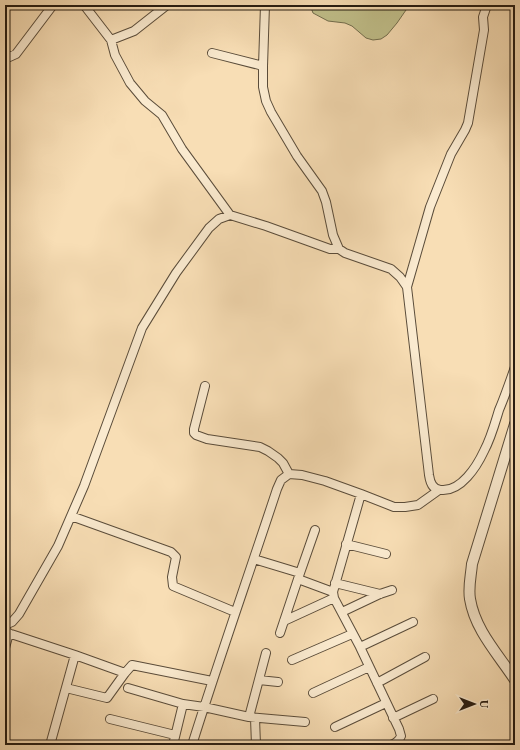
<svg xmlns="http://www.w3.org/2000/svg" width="520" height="750" viewBox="0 0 520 750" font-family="'EB Garamond',serif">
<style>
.green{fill:#c1c08b;stroke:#736e4e}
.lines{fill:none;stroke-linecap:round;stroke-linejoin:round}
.minor-casing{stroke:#5a4c3a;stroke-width:10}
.tertiary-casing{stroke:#5a4c3a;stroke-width:12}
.minor{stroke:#faeacf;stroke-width:8}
.tertiary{stroke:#faeacf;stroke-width:10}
</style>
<rect width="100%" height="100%" fill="#f8deb5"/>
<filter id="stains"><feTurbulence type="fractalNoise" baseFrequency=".005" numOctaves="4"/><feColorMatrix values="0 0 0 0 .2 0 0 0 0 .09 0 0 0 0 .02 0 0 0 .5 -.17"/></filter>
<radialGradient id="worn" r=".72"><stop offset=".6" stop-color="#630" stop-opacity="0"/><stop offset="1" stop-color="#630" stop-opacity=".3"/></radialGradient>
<!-- green -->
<path class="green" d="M 310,5 L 406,5 L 406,10 L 397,23 L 387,35 L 381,39 L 373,40 L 366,38 L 352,26 L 345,23 L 328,21 L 313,13 Z"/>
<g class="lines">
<defs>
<path id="minor" d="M 84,5 L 111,40 L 134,31 L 167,5
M 265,5 L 263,66 L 263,87 L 266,101 L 271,112 L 297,156 L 322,191 L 326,202 L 333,235 L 339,249 L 345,253 L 391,269 L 400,277 L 407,287 L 429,475 C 430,482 433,490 441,490 C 461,492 477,466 484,451 C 491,438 495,423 499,410 C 505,396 510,381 515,367
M 111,40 L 115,55 L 130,83 L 145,101 L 162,115 L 182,149 L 230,215
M 212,53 L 263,66
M 5,59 L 16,54 L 53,5
M 407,287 L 430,207 L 451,154 L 465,130 L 468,123 L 484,30 L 483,17 L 487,5
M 205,386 L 194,429 L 194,433 L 196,435 L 207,439 L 260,447 L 268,451 L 278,458 L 283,463 L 289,474
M 361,494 L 333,592 L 334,598 L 360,647 L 399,729 L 401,736 C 399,741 396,743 391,745
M 71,516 L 171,552 L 176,557 L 172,577 L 173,586 L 235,612
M 346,544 L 386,554
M 254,559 L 300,573
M 298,579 L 333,592
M 335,583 L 380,594
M 342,612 L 380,594 L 392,590
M 284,621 L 334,598
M 5,625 L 12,622 L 19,614 L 58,546 L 84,486 L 142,328 L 176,273 L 209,228 L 219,219 L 230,215 L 266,226 L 330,249 L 339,249
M 5,632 L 75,655 L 125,673 L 132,665 L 212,681
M 280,633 L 300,573 L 315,530
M 360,647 L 413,622
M 5,648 L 9,633
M 292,660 L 352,634
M 259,680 L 278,682
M 377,683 L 425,657
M 66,688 L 107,698 L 125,673
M 128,688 L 183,704
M 313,693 L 369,667
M 249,717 L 266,653
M 255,718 L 256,745
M 393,718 L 433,699
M 110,719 L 175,735
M 335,727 L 386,703
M 50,745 L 75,655
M 173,745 L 183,704 L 204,707 L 249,717 L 305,722
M 192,745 C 219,659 249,574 277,489 L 281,480 L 289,474 L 302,475 L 325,481 L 361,494 L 394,507 L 405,507 L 418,505 L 439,490"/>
<path id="tertiary" d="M 515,424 L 472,564 C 471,576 468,587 470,599 C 475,630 498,654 515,680"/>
</defs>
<!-- minor casing -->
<use href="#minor" class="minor-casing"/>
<!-- tertiary casing -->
<use href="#tertiary" class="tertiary-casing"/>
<!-- minor -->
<use href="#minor" class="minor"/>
<!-- tertiary -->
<use href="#tertiary" class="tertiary"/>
</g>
<!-- margin -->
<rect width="520" height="750" fill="none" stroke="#f8deb5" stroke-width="20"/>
<rect x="6" y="6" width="508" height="738" fill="none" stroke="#251b11" stroke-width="2"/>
<rect x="10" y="10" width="500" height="730" fill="none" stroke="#251b11"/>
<!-- north arrow -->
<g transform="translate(474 704) rotate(90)" stroke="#faeacf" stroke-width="3" paint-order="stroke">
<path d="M0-3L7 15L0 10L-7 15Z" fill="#251b11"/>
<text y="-6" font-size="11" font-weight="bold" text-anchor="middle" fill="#251b11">U</text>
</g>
<rect width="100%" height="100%" filter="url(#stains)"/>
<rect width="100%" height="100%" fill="url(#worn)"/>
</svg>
